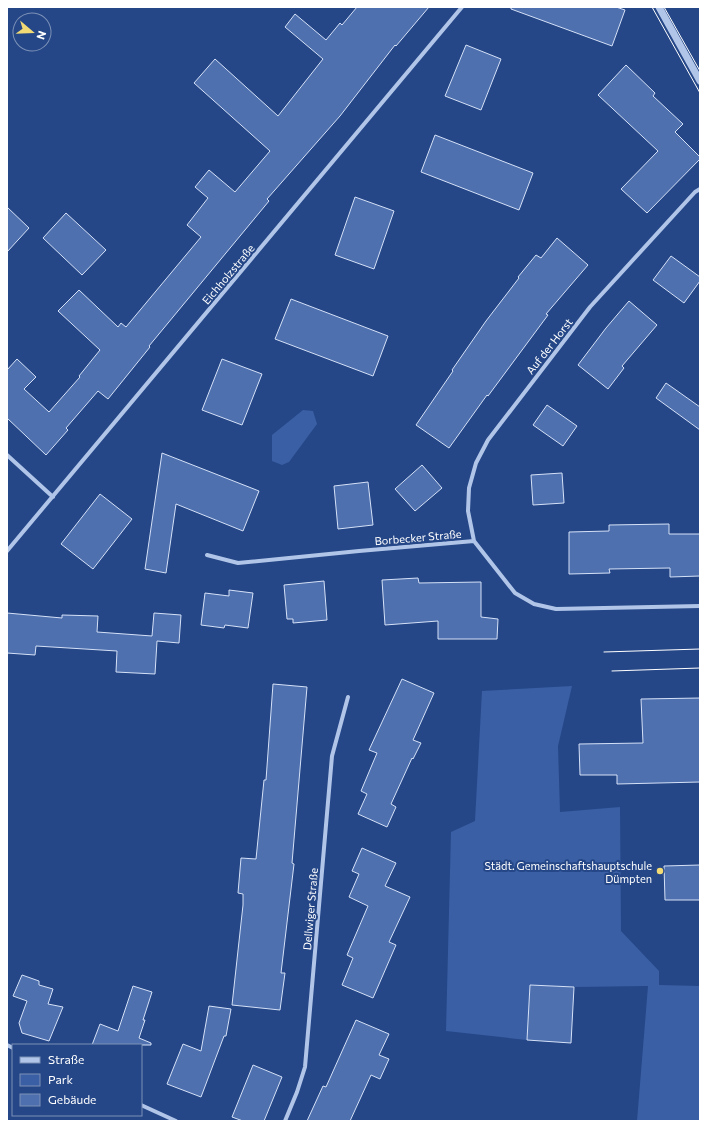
<svg xmlns="http://www.w3.org/2000/svg" width="707" height="1128" viewBox="0 0 707 1128" font-family="Commissioner,sans-serif">
<style>
.green{fill:#3a5fa4}
.building{fill:#4e70af;stroke:#d5e1f7}
.lines{fill:none;stroke-linecap:round;stroke-linejoin:round}
.minor{stroke:#b1c5e9;stroke-width:4}
.tertiary{stroke:#b1c5e9;stroke-width:7}
.tram{stroke:#fff;stroke-width:1}
.poi-dot{fill:#f2da75;stroke:#254787;stroke-width:1.5}
.labels{text-anchor:middle;dominant-baseline:central;stroke-width:4;stroke-linejoin:round;paint-order:stroke}
.street-label{font-size:11px;fill:#fff;stroke:#254787}
.poi-label{font-size:11px;fill:#fff;stroke:#254787;text-anchor:end}
</style>
<rect width="100%" height="100%" fill="#254787"/>
<!-- green -->
<path class="green" d="M 303,410 L 313,411 L 317,424 L 289,462 L 282,465 L 272,461 L 272,435 Z
M 572,686 L 558,746 L 560,812 L 620,807 L 621,931 L 659,971 L 659,985 L 700,986 L 700,1121 L 637,1121 L 648,986 L 574,987 L 531,985 L 527,1040 L 446,1031 L 451,832 L 475,821 L 482,691 Z"/>
<!-- building -->
<path class="building" d="M 357,7 L 429,7 L 396,46 L 395,45 L 340,116 L 267,199 L 269,201 L 149,346 L 150,347 L 108,399 L 98,391 L 66,428 L 68,430 L 46,455 L 7,418 L 7,370 L 17,359 L 36,377 L 24,389 L 49,412 L 80,377 L 79,376 L 100,350 L 58,311 L 79,290 L 118,327 L 121,323 L 126,327 L 201,237 L 187,225 L 208,198 L 195,187 L 209,170 L 235,192 L 270,151 L 194,83 L 215,59 L 278,116 L 323,59 L 285,27 L 295,14 L 326,40 L 340,23 L 342,25 Z
M 511,7 L 616,7 L 625,10 L 612,46 L 511,9 Z
M 466,45 L 501,59 L 481,110 L 445,96 Z
M 626,65 L 655,93 L 653,96 L 683,124 L 675,132 L 700,157 L 700,159 L 647,213 L 621,189 L 658,151 L 598,95 Z
M 435,135 L 533,173 L 519,210 L 421,172 Z
M 355,197 L 394,211 L 374,269 L 335,255 Z
M 7,207 L 29,228 L 7,252 Z
M 66,213 L 106,250 L 82,275 L 43,238 Z
M 557,238 L 588,265 L 546,314 L 548,315 L 488,396 L 487,395 L 449,448 L 416,425 L 453,371 L 452,370 L 486,321 L 519,278 L 518,277 L 536,255 L 541,258 Z
M 671,256 L 700,277 L 700,281 L 684,303 L 653,280 Z
M 291,299 L 388,336 L 373,376 L 275,339 Z
M 629,301 L 657,325 L 622,366 L 624,368 L 608,389 L 578,365 L 606,328 Z
M 222,359 L 262,374 L 242,425 L 202,410 Z
M 666,383 L 700,407 L 700,430 L 656,398 Z
M 547,405 L 577,426 L 563,446 L 533,425 Z
M 162,453 L 259,491 L 243,531 L 176,504 L 166,573 L 145,569 Z
M 422,465 L 442,488 L 415,511 L 395,489 Z
M 562,473 L 564,503 L 533,505 L 531,475 Z
M 368,482 L 373,525 L 338,529 L 334,486 Z
M 100,494 L 132,519 L 93,569 L 61,544 Z
M 669,524 L 669,534 L 700,534 L 700,576 L 670,577 L 670,568 L 609,569 L 610,573 L 569,574 L 569,532 L 609,531 L 609,525 Z
M 418,578 L 419,583 L 481,582 L 481,617 L 498,619 L 497,639 L 438,639 L 438,621 L 385,625 L 382,580 Z
M 324,581 L 327,620 L 293,623 L 293,619 L 287,619 L 284,585 Z
M 229,590 L 253,593 L 248,628 L 225,625 L 224,628 L 201,625 L 205,593 L 229,596 Z
M 7,613 L 62,618 L 62,615 L 98,616 L 97,632 L 152,636 L 154,613 L 181,615 L 179,643 L 157,641 L 155,674 L 116,672 L 117,651 L 36,646 L 35,655 L 7,653 Z
M 402,679 L 434,693 L 413,740 L 421,743 L 413,759 L 412,758 L 391,804 L 396,807 L 387,827 L 358,814 L 367,794 L 361,791 L 377,753 L 369,750 Z
M 273,684 L 307,687 L 292,863 L 294,864 L 281,973 L 285,973 L 280,1010 L 232,1005 L 243,905 L 243,894 L 238,893 L 241,858 L 256,859 L 264,780 L 266,780 Z
M 700,698 L 700,782 L 617,784 L 617,775 L 580,775 L 579,744 L 643,743 L 641,699 Z
M 362,848 L 396,863 L 385,886 L 410,897 L 389,942 L 396,945 L 373,998 L 342,985 L 353,958 L 347,955 L 368,906 L 349,897 L 359,874 L 352,871 Z
M 700,865 L 700,900 L 665,900 L 664,866 Z
M 22,975 L 39,981 L 39,985 L 53,989 L 48,1004 L 63,1007 L 49,1041 L 22,1033 L 19,1023 L 27,1001 L 13,996 Z
M 530,985 L 574,987 L 571,1043 L 527,1040 Z
M 133,986 L 152,992 L 143,1020 L 145,1020 L 139,1038 L 151,1043 L 151,1045 L 92,1045 L 100,1024 L 118,1031 Z
M 209,1006 L 231,1009 L 226,1036 L 224,1036 L 201,1097 L 167,1084 L 183,1044 L 201,1051 Z
M 356,1020 L 389,1034 L 379,1055 L 389,1059 L 380,1079 L 371,1075 L 350,1121 L 307,1121 L 323,1086 L 326,1087 Z
M 253,1065 L 282,1077 L 264,1121 L 243,1121 L 232,1117 Z"/>
<g class="lines">
<!-- minor -->
<path class="minor" d="M 700,189 L 695,192 L 590,307 L 488,440 L 476,463 L 469,488 L 468,511 L 474,541 L 515,593 L 534,604 L 556,609 L 700,606
M 7,455 L 53,497
M 7,551 L 462,7
M 207,555 L 238,563 L 359,551 L 474,541
M 7,1045 L 13,1048
M 141,1105 L 176,1121
M 285,1121 L 297,1092 L 305,1067 L 332,756 L 348,697"/>
<!-- tertiary -->
<path class="tertiary" d="M 659,7 L 700,81"/>
<!-- tram -->
<path class="tram" d="M 652,7 L 700,93
M 664,7 L 700,71
M 604,652 L 700,649
M 612,671 L 700,668"/>
</g>
<!-- markers -->
<circle class="poi-dot" cx="660" cy="871" r="4"/>
<g class="labels">
<!-- street labels -->
<g class="street-label">
<text transform="translate(228 274) rotate(-50)">Eichholzstraße</text>
<text transform="translate(549 346) rotate(-52)">Auf der Horst</text>
<text transform="translate(418 537) rotate(-5)">Borbecker Straße</text>
<text transform="translate(310 909) rotate(-85)">Dellwiger Straße</text>
</g>
<!-- poi labels -->
<g class="poi-label">
<text x="652" y="865">Städt. Gemeinschaftshauptschule<tspan x="652" dy="13">Dümpten</tspan></text>
</g>
</g>
<!-- border -->
<rect width="707" height="1128" fill="none" stroke="#ffffff" stroke-width="16"/>
<!-- legend -->
<rect x="12" y="1044" width="130" height="72" fill="#254787" stroke="#7c91b7"/>
<rect x="20" y="1057" width="20" height="6" fill="#b1c5e9" stroke="#7c91b7"/>
<text x="48" y="1064" font-size="12" fill="#ffffff">Straße</text>
<rect x="20" y="1074" width="20" height="12" fill="#3a5fa4" stroke="#7c91b7"/>
<text x="48" y="1084" font-size="12" fill="#ffffff">Park</text>
<rect x="20" y="1094" width="20" height="12" fill="#4e70af" stroke="#7c91b7"/>
<text x="48" y="1104" font-size="12" fill="#ffffff">Gebäude</text>
<!-- north arrow -->
<g transform="translate(32 32) rotate(109)"><circle r="19" fill="#254787" stroke="#7c91b7"/>
<path d="M0-3L7 15L0 10L-7 15Z" fill="#f2da75"/>
<text y="-6" font-size="11" font-weight="bold" text-anchor="middle" fill="#ffffff">N</text>
</g>
</svg>
